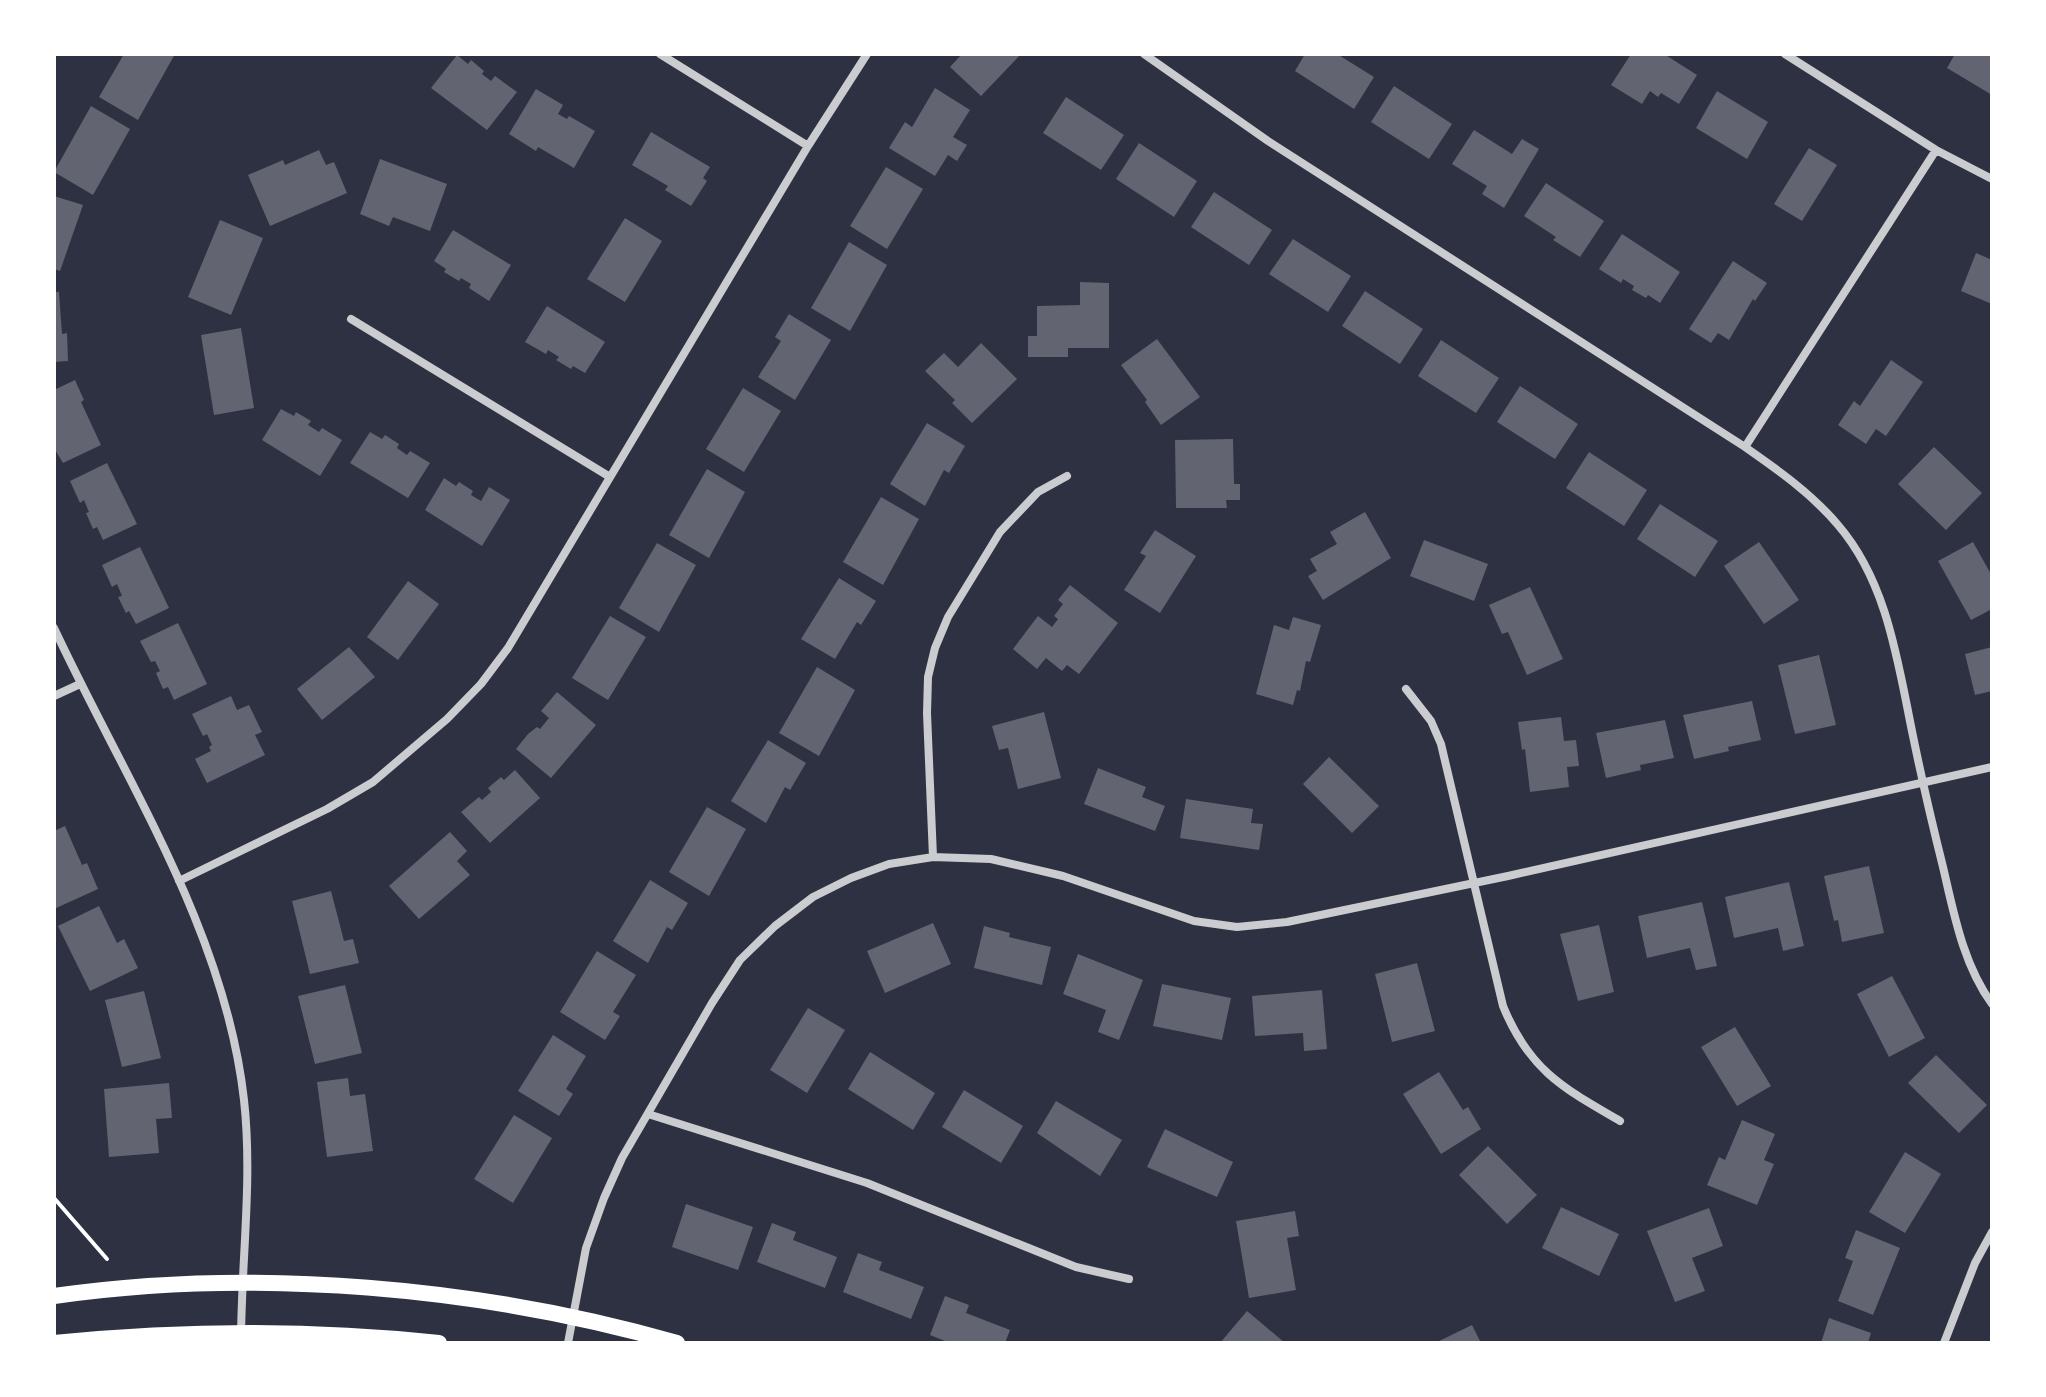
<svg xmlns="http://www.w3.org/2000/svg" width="2046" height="1397" viewBox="0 0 2046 1397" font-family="'Exo 2',sans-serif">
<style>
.building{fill:#626471}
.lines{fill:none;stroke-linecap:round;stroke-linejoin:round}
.path{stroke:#fff;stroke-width:4}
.minor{stroke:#caccd0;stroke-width:8}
.secondary{stroke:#fff;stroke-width:16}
</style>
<rect width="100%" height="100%" fill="#2d3142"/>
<!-- building -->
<path class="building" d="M 124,54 L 175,54 L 138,120 L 99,97 Z
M 962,54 L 1021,54 L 981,96 L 950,67 Z
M 1305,54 L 1337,54 L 1374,77 L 1354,109 L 1295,71 Z
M 1631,54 L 1664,54 L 1697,75 L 1679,104 L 1661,93 L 1658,97 L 1650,91 L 1642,104 L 1611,85 Z
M 1955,54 L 1992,54 L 1992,95 L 1947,68 Z
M 457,55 L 468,64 L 471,60 L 484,71 L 482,74 L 491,81 L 495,76 L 517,92 L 487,130 L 431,88 Z
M 1394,86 L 1452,124 L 1429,159 L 1371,122 Z
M 935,88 L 970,110 L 953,137 L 967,145 L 957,161 L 948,155 L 935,176 L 889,148 L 905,122 L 912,127 Z
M 536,89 L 563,105 L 558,114 L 567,119 L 569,116 L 595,131 L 574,168 L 538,147 L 536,151 L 509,134 Z
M 1717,91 L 1768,122 L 1747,159 L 1696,128 Z
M 1066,97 L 1124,135 L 1101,170 L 1043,133 Z
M 91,106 L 130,129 L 93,195 L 54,172 Z
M 1474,130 L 1512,154 L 1522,139 L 1539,149 L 1504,208 L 1482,194 L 1487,186 L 1452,164 Z
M 651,132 L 710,167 L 703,178 L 707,181 L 691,206 L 665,190 L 668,186 L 632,165 Z
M 1139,143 L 1197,181 L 1174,217 L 1116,179 Z
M 1809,148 L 1837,165 L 1802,221 L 1774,204 Z
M 319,150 L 326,165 L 334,162 L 347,193 L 270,226 L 248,175 L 283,160 L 285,165 Z
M 380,159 L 447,184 L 430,231 L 393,217 L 389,226 L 360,214 Z
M 886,167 L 923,189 L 887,249 L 850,226 Z
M 1546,183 L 1604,221 L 1580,257 L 1553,240 L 1556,237 L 1524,216 Z
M 1214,192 L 1272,230 L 1249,265 L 1191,227 Z
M 54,196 L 83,205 L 60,271 L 54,269 Z
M 625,218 L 662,241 L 625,302 L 587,279 Z
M 220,220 L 263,238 L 231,315 L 188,297 Z
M 453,230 L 511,265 L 489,301 L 469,288 L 471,284 L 461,278 L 459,281 L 444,272 L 446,269 L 434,261 Z
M 1622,234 L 1680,272 L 1660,303 L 1648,295 L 1646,298 L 1632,290 L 1634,286 L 1623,279 L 1621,283 L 1599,269 Z
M 1293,239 L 1351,276 L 1328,312 L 1269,274 Z
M 849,242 L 887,265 L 850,331 L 811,308 Z
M 1976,253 L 1992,260 L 1992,304 L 1961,291 Z
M 1733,261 L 1767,283 L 1755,301 L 1753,299 L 1729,340 L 1718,333 L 1711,343 L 1689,329 Z
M 1080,282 L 1109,283 L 1109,348 L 1068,348 L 1068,357 L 1028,357 L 1028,336 L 1037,336 L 1037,306 L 1080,305 Z
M 1365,291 L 1423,329 L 1400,364 L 1342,326 Z
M 54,292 L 59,292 L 62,334 L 67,333 L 68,361 L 54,362 Z
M 547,306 L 605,342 L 585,373 L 573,366 L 571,369 L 556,360 L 559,357 L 548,350 L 546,354 L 525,342 Z
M 789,314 L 831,340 L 795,400 L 758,377 L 781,341 L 775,337 Z
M 241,328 L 254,408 L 214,415 L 201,335 Z
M 1157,339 L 1200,397 L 1161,425 L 1145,402 L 1147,400 L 1121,365 Z
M 1441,340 L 1499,378 L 1476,413 L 1418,376 Z
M 981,343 L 1017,379 L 972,423 L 952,403 L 955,400 L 925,371 L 944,353 L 958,367 Z
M 1891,360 L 1923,382 L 1886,436 L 1876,429 L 1866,444 L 1838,425 L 1854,401 L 1860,406 Z
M 75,380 L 84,400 L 81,402 L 101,445 L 63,463 L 54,448 L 54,390 Z
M 1520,386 L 1578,424 L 1555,459 L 1497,422 Z
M 743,388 L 781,411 L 744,472 L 706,449 Z
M 281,409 L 294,416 L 296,412 L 311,421 L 308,425 L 319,432 L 322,428 L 342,440 L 320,476 L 262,440 Z
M 927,423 L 965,446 L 949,473 L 944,470 L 925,506 L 890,484 Z
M 370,432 L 382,439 L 385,435 L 399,444 L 397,448 L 407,455 L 410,451 L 430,463 L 408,498 L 350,463 Z
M 1233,439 L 1234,484 L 1240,484 L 1240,500 L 1226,500 L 1227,508 L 1176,508 L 1175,440 Z
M 1934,447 L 1982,493 L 1946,530 L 1898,484 Z
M 1589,452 L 1647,490 L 1624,526 L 1566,488 Z
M 107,463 L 137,524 L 103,540 L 97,527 L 93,529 L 86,513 L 89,512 L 84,500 L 80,503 L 70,481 Z
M 707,469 L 745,492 L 709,558 L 669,535 Z
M 444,478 L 456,486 L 459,482 L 473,491 L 471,495 L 481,501 L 489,487 L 510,500 L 482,546 L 425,510 Z
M 881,497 L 919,519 L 883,585 L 843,562 Z
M 1660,504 L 1718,541 L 1695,577 L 1637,539 Z
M 1365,512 L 1391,558 L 1323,600 L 1308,576 L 1317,571 L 1310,559 L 1337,544 L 1330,532 Z
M 1155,530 L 1196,556 L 1160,613 L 1124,590 L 1146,556 L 1140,553 Z
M 1424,540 L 1488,564 L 1474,601 L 1410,576 Z
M 1759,542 L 1799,600 L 1764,624 L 1724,566 Z
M 1973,542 L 1992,576 L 1992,609 L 1971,620 L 1938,561 Z
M 657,543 L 696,565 L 659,632 L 619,608 Z
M 140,547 L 169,608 L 136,624 L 129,611 L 126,613 L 118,597 L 122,596 L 117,584 L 112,587 L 102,565 Z
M 839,578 L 876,601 L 861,625 L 857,622 L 835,659 L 801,639 Z
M 408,581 L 439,604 L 398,660 L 367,637 Z
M 1070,585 L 1118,623 L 1079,674 L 1067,665 L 1062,671 L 1046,658 L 1037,669 L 1013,649 L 1038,616 L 1052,627 L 1058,619 L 1054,616 L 1063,604 L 1058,600 Z
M 1530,587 L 1563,659 L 1527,675 L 1508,632 L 1502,634 L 1489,605 Z
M 610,616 L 646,637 L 608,700 L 572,678 Z
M 1293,617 L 1321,625 L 1310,662 L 1306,661 L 1300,691 L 1297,690 L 1293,705 L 1256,694 L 1274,625 L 1289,630 Z
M 178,623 L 207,684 L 174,700 L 168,687 L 163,689 L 156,673 L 160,671 L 155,661 L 151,662 L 140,641 Z
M 349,647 L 375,677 L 322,720 L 297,689 Z
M 1992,647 L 1992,691 L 1975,695 L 1965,654 Z
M 1819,655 L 1836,725 L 1795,734 L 1778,665 Z
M 817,667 L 855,690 L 819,756 L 779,733 Z
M 557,692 L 596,725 L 551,778 L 516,749 L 528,734 L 537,727 L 540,729 L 549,718 L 541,711 Z
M 231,696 L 237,710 L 249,705 L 262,732 L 255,735 L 265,755 L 207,783 L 195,759 L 211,751 L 209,747 L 212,745 L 207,734 L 203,736 L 192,714 Z
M 1752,701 L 1761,740 L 1728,747 L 1729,751 L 1694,759 L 1683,715 Z
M 1044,712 L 1061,778 L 1018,789 L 1008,748 L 999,750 L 992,726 Z
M 1561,717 L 1564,741 L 1576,740 L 1579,766 L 1567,767 L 1569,787 L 1530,792 L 1525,749 L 1522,750 L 1518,722 Z
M 1665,720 L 1674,758 L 1640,765 L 1641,770 L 1606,778 L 1596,733 Z
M 768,740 L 806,763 L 790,790 L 785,787 L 766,823 L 731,801 Z
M 1329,757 L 1379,806 L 1352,833 L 1303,784 Z
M 1098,768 L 1146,787 L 1142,797 L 1165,806 L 1155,831 L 1084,804 Z
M 515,770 L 540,798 L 490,843 L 461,812 L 479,797 L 482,800 L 491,792 L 488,788 L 501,777 L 504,780 Z
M 1186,799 L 1253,809 L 1251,823 L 1263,824 L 1259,850 L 1180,838 Z
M 707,807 L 746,829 L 709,896 L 669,872 Z
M 65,826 L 82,865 L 87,863 L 98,889 L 54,909 L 54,831 Z
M 450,832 L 467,851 L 457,861 L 470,875 L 419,919 L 389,886 Z
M 1869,866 L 1884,933 L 1842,942 L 1838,920 L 1834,921 L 1824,876 Z
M 650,880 L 688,903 L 672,930 L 667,927 L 648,963 L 613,941 Z
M 1789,882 L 1804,946 L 1783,951 L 1778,928 L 1734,938 L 1725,897 Z
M 331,891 L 344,941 L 353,939 L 359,963 L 310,974 L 292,901 Z
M 1702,902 L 1717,966 L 1696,970 L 1690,948 L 1647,958 L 1638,916 Z
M 99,906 L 117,943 L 124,939 L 138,968 L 90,991 L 58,926 Z
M 933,923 L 951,964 L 885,993 L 867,951 Z
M 1599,925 L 1614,992 L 1578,1001 L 1560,934 Z
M 984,926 L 1010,933 L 1009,937 L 1051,947 L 1042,985 L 974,968 Z
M 597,951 L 636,975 L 613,1012 L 620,1016 L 605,1040 L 560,1012 Z
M 1078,954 L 1143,980 L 1119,1040 L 1098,1032 L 1106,1010 L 1063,994 Z
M 1417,963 L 1435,1031 L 1392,1042 L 1375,974 Z
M 1892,976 L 1925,1038 L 1889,1057 L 1857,994 Z
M 1162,984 L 1231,998 L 1222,1040 L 1153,1026 Z
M 345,985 L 362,1053 L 315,1064 L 298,996 Z
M 1322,990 L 1327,1049 L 1304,1051 L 1303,1033 L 1255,1036 L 1252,996 Z
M 144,991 L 161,1058 L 122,1067 L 105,1000 Z
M 808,1008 L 845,1030 L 807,1093 L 770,1070 Z
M 1735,1027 L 1771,1086 L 1737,1106 L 1701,1047 Z
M 553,1035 L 586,1056 L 566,1089 L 573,1094 L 559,1116 L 518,1091 Z
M 870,1052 L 935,1093 L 913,1130 L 848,1089 Z
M 1936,1055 L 1987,1105 L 1959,1133 L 1908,1083 Z
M 1439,1072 L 1463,1110 L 1468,1107 L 1481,1129 L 1441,1154 L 1403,1094 Z
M 348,1078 L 350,1096 L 365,1094 L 373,1151 L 327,1157 L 317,1082 Z
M 169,1083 L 172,1118 L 156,1119 L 159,1153 L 109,1157 L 104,1089 Z
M 964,1090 L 1023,1126 L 1001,1163 L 942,1127 Z
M 1056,1101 L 1122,1140 L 1100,1176 L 1037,1133 Z
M 514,1115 L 552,1138 L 513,1203 L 474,1179 Z
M 1742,1120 L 1775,1134 L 1764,1160 L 1774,1164 L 1757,1205 L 1707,1185 L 1719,1157 L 1725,1160 Z
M 1165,1129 L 1233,1162 L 1217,1197 L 1147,1167 Z
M 1488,1146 L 1537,1195 L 1507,1224 L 1459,1175 Z
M 1905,1152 L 1941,1174 L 1905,1233 L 1869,1212 Z
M 686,1204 L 753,1227 L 738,1270 L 672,1247 Z
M 1561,1207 L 1619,1234 L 1599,1276 L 1542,1248 Z
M 1709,1208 L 1723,1246 L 1692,1258 L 1705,1291 L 1675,1302 L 1647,1231 Z
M 1295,1211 L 1299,1236 L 1287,1238 L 1296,1290 L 1249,1298 L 1236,1221 Z
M 772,1223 L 796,1232 L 793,1240 L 837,1257 L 825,1288 L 757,1262 Z
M 1856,1230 L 1900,1248 L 1873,1315 L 1838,1301 L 1853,1261 L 1845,1258 Z
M 858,1253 L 882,1262 L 879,1270 L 924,1287 L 911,1319 L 843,1292 Z
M 945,1296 L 969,1305 L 966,1313 L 1010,1330 L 1005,1343 L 950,1343 L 930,1335 Z
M 1247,1311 L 1285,1343 L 1220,1343 Z
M 1829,1318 L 1871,1333 L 1868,1343 L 1821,1343 Z
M 1472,1325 L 1481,1343 L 1435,1343 Z"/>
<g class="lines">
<!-- path -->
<path class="path" d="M 54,1198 L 107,1259"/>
<!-- minor -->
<path class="minor" d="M 660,54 L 808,146
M 1144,54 L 1268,141 L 1745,447 C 1778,470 1812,494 1838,525 C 1888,583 1898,664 1913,736 C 1922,780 1932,823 1943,867 C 1954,914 1963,964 1992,1004
M 1785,54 L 1936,150 L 1992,179
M 351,319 L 610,477
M 1745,447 L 1936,150
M 54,628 C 125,780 225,930 244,1100 C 253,1180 241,1263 241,1343
M 1406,689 L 1431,721 L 1441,744 L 1503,1006 C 1529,1070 1563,1088 1620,1121
M 54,696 L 80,684
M 933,857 L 927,713 L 928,677 L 935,648 L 948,617 L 1000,532 L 1038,492 L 1067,476
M 179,881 L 327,809 L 373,782 L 447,719 L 481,684 L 508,648 L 808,146 L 867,54
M 648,1114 L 867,1183 L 1076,1267 L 1129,1279
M 568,1343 L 586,1248 L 604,1198 L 622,1158 L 712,1003 L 740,960 L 775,926 L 813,897 L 851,878 L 889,864 L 933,857 L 991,859 L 1063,876 L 1194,921 L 1237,927 L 1287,922 L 1508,876 L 1992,767
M 1944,1343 L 1975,1263 L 1992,1232"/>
<!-- secondary -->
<path class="secondary" d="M 54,1296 C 256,1267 481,1287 677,1343
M 54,1343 C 183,1330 310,1329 439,1343"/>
</g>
<!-- border -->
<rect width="2046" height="1397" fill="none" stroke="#ffffff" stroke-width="112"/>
</svg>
